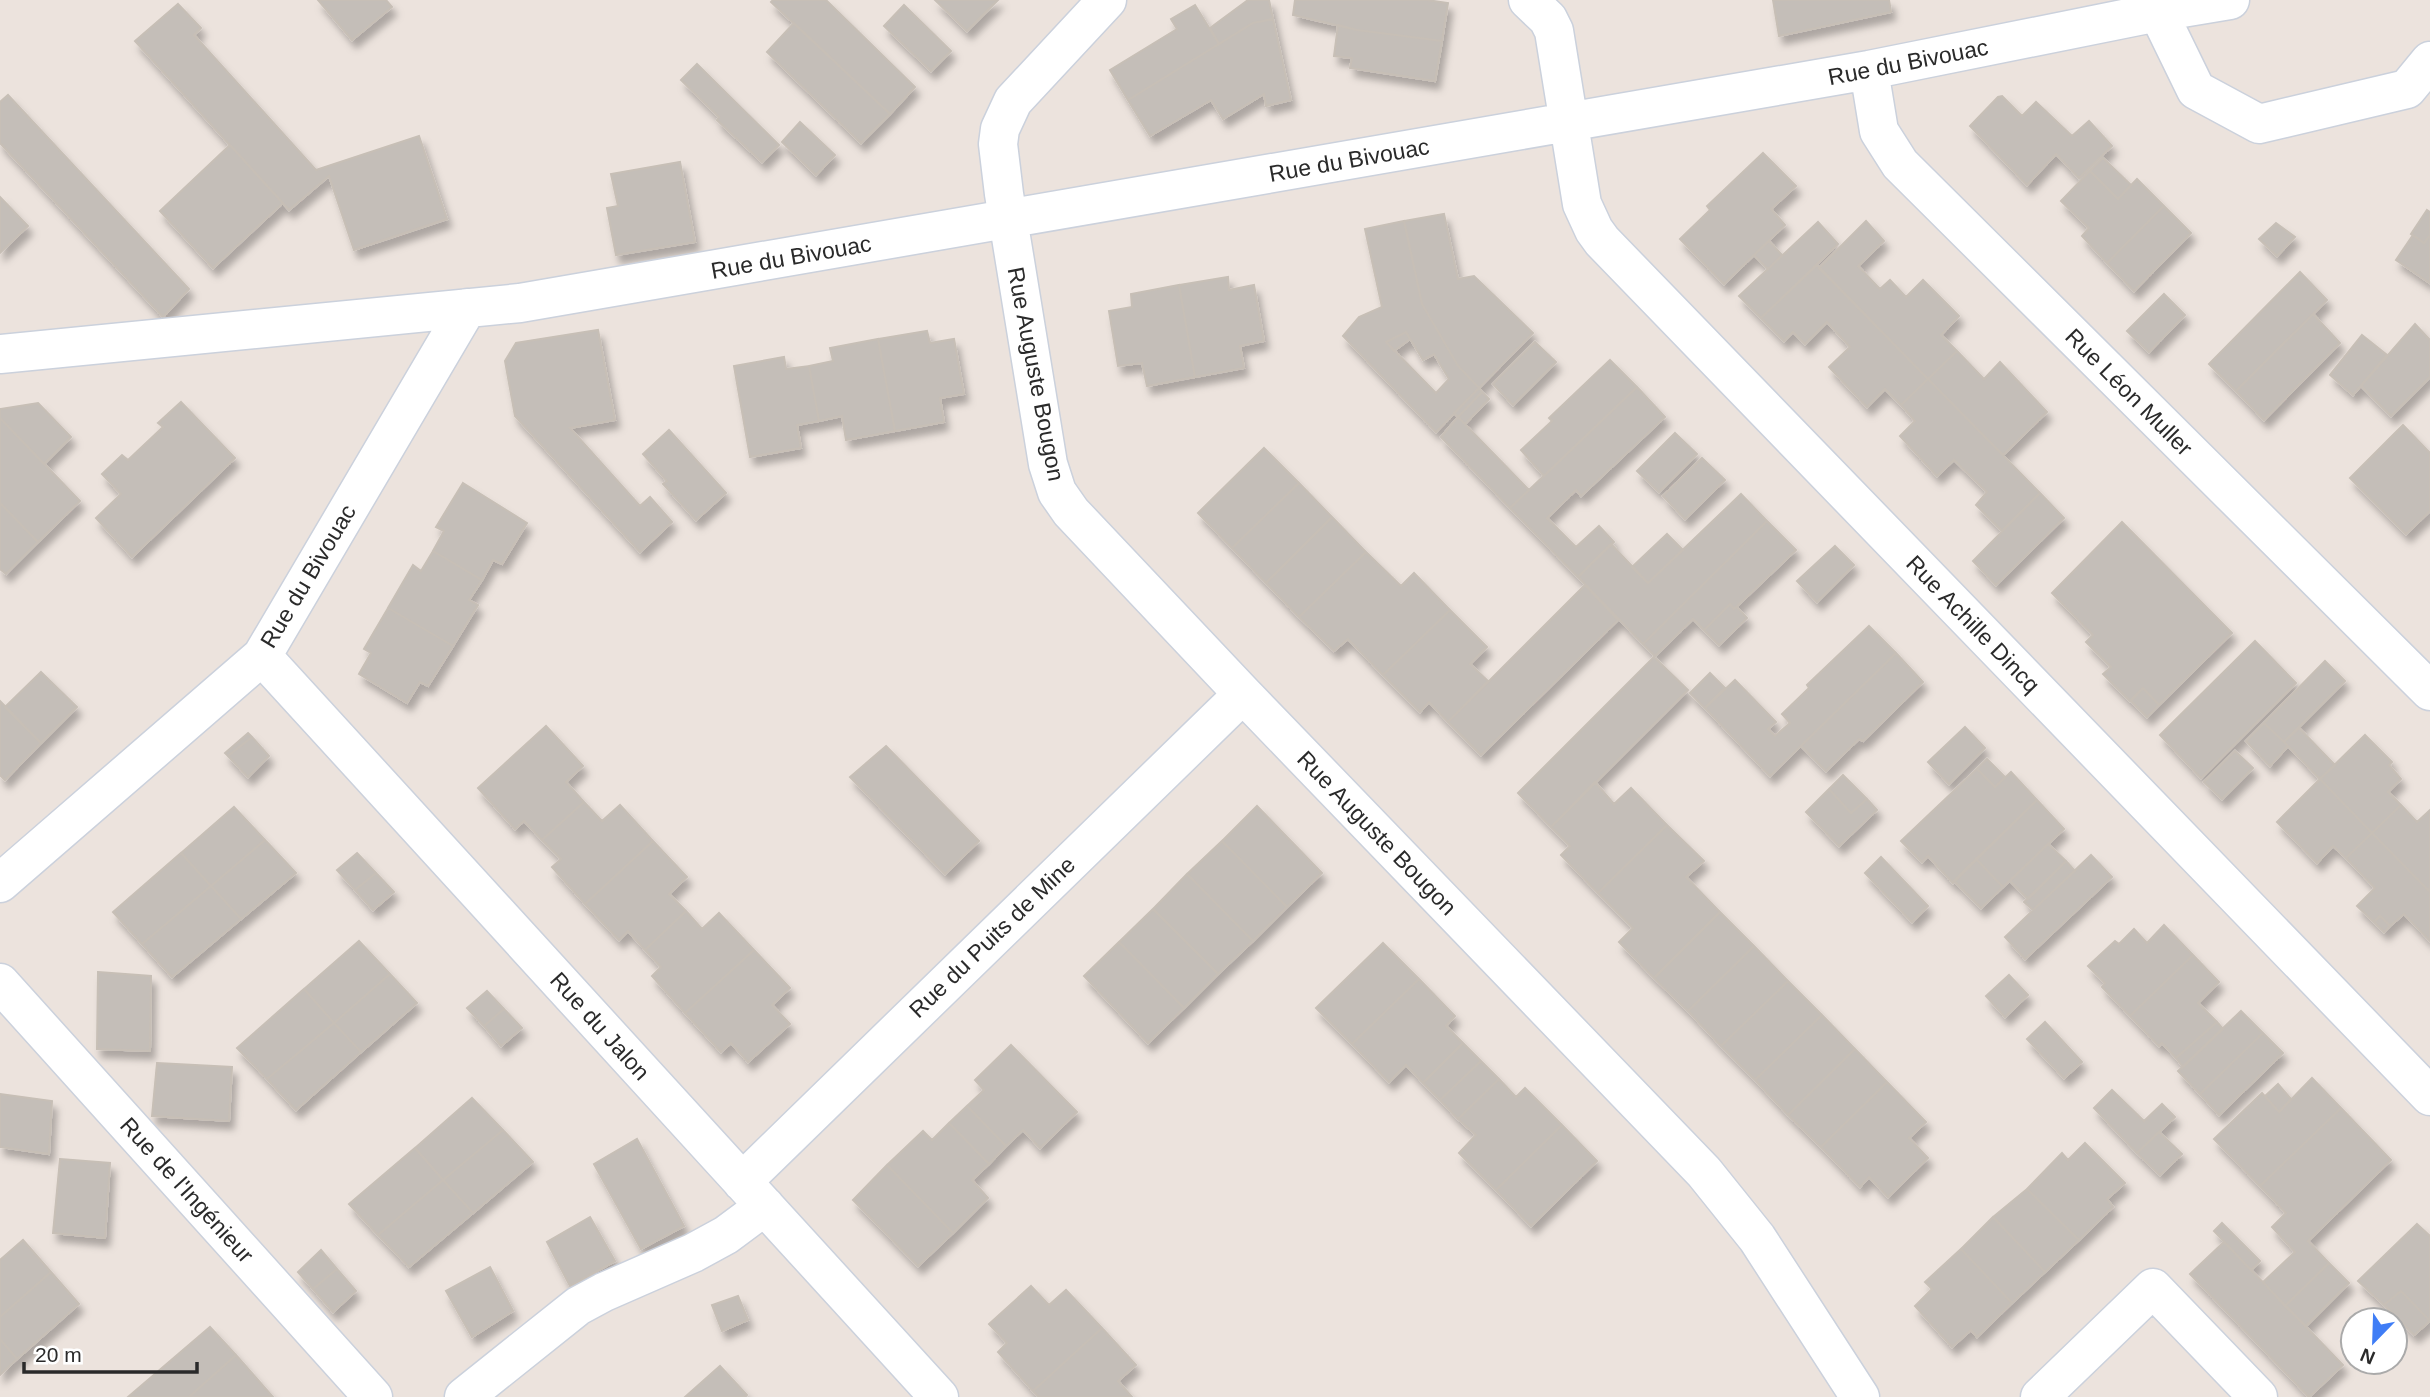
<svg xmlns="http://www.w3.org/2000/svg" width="2430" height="1397" viewBox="0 0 2430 1397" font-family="Arial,sans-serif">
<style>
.building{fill:#c4beb8;stroke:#c7bfb6;stroke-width:2;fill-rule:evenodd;filter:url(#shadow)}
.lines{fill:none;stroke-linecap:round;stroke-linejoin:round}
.street-casing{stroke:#cbd1dc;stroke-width:41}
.street{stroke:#fff;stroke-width:38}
.labels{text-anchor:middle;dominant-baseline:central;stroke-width:6;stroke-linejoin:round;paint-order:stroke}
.street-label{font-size:23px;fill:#2a2a2a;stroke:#fff}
</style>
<defs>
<filter id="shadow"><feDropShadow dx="4.5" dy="8" stdDeviation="3.5" flood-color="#0004"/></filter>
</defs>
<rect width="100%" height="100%" fill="#ece3dd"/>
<!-- building -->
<path class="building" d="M 318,0 L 386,0 L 392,7 L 352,40 Z
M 773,0 L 826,0 L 915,87 L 890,114 L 771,2 Z
M 935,0 L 998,0 L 967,31 Z
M 1248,0 L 1269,0 L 1273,19 L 1253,23 L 1219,44 L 1210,28 Z
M 1295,0 L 1427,0 L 1448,3 L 1442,41 L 1357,30 L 1293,15 Z
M 1773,0 L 1889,0 L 1891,12 L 1779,36 Z
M 178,4 L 201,28 L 194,35 L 316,170 L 419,136 L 447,219 L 354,250 L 329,176 L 289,210 L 135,41 Z
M 904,5 L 951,51 L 931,71 L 884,26 Z
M 1195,5 L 1219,44 L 1128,100 L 1110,70 L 1177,29 L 1171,19 Z
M 1273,19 L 1291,100 L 1266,106 L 1264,94 L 1223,119 L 1211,100 L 1150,136 L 1128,100 L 1253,23 Z
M 794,23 L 890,114 L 861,143 L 767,52 Z
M 1338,25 L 1357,30 L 1442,41 L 1435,81 L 1350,68 L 1352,58 L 1334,56 Z
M 697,64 L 779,145 L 762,162 L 717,120 L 719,117 L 681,80 Z
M 8,95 L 189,289 L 163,317 L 0,143 L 0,102 Z
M 2002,96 L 2022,116 L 2036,102 L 2072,136 L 2089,121 L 2112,146 L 2079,178 L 2056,154 L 2027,185 L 1970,126 L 1998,97 Z
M 800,122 L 835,155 L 816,175 L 782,142 Z
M 230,145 L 283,203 L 213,268 L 160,211 Z
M 1763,153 L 1796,186 L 1771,209 L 1785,225 L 1724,284 L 1680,239 L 1710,210 L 1707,206 Z
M 2103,158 L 2131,185 L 2118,199 L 2090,171 Z
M 680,162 L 695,242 L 616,255 L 607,208 L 618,206 L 611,174 Z
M 2090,171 L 2118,199 L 2137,179 L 2164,206 L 2107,263 L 2082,236 L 2089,228 L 2061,201 Z
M 0,197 L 28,226 L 0,253 Z
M 2164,206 L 2191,233 L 2134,291 L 2107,263 Z
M 2427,210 L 2430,212 L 2430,235 L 2424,243 L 2411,234 Z
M 1444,214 L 1458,279 L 1474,276 L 1533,333 L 1479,388 L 1458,366 L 1422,304 L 1404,221 Z
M 1404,221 L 1422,304 L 1458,366 L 1479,388 L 1436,432 L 1343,336 L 1359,317 L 1382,307 L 1365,229 ZM 1406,332 L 1423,360 L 1434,354 L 1449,379 L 1436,393 L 1386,342 Z
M 1866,221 L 1884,241 L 1858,266 L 1880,289 L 1890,280 L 1906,297 L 1923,280 L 1959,316 L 1941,335 L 1957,351 L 1928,379 L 1819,268 Z
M 1818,222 L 1838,244 L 1761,318 L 1739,296 Z
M 2276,223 L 2295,237 L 2277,256 L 2259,239 Z
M 2413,235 L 2424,243 L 2430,235 L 2430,283 L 2396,260 Z
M 1769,241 L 1782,255 L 1768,269 L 1754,255 Z
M 1817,265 L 1928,379 L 1901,405 L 1885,389 L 1867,407 L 1829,367 L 1850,347 L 1827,322 L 1805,344 L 1793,332 L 1784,341 L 1761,318 Z
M 2300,272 L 2327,300 L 2236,391 L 2209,364 Z
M 1228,277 L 1229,290 L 1254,285 L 1264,341 L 1240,346 L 1244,368 L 1195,377 L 1179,285 Z
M 1179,285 L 1195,377 L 1147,386 L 1142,363 L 1118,366 L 1109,311 L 1132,307 L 1131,294 Z
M 2164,294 L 2185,315 L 2149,352 L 2127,331 Z
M 2313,314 L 2340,343 L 2264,420 L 2236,391 Z
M 2415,324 L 2430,340 L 2430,377 L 2391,416 L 2361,386 Z
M 598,330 L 615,420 L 570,428 L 640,506 L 650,497 L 672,522 L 640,552 L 515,416 L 505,361 L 516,343 Z
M 927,331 L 930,343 L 954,339 L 964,394 L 940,398 L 944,422 L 895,431 L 878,339 Z
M 1406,332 L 1410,339 L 1394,351 L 1386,342 Z
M 2362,335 L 2387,355 L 2353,395 L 2330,375 Z
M 878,339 L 895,431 L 846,440 L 842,416 L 819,421 L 809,366 L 833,361 L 830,348 Z
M 1535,342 L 1556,362 L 1513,405 L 1493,384 Z
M 1957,351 L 1984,379 L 2000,362 L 2047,412 L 2003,455 L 1928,379 Z
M 784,357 L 786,369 L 809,366 L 819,421 L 797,425 L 801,448 L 750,457 L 734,366 Z
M 1610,360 L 1637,387 L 1544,476 L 1521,450 L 1552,421 L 1549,418 Z
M 1928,379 L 2040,493 L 2002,531 L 1976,505 L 1987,492 L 1954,460 L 1937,476 L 1900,436 L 1915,421 L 1901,405 Z
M 1637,387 L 1665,417 L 1581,496 L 1576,490 L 1547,518 L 1576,547 L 1599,526 L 1614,542 L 1578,577 L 1510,508 Z
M 1479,388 L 1482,392 L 1458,417 L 1454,413 Z
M 1482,392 L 1489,399 L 1465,424 L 1458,417 Z
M 181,402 L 235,458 L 132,557 L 96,518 L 121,494 L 102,474 L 122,455 L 128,460 L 163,427 L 158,423 Z
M 38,403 L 71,437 L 44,464 L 0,418 L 0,409 Z
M 1458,417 L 1529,490 L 1510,508 L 1441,437 Z
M 0,418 L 80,501 L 38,542 L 0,503 Z
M 2403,425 L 2430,453 L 2430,511 L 2406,534 L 2350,478 Z
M 669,430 L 726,493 L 696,520 L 663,484 L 667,481 L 643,454 Z
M 1675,433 L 1697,454 L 1659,492 L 1637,471 Z
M 1264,448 L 1299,483 L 1232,548 L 1198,513 Z
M 1702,458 L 1725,480 L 1685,519 L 1663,496 Z
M 463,483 L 527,523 L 502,564 L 493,560 L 482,580 L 433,551 L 444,531 L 436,527 Z
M 1299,483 L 1332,517 L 1266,583 L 1232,548 Z
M 2040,493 L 2064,518 L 1996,585 L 1973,561 Z
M 1741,494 L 1767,521 L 1643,644 L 1578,577 L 1611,544 L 1648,583 Z
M 0,503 L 38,542 L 6,574 L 0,569 Z
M 1332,517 L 1366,552 L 1299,617 L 1266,583 Z
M 1767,521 L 1796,550 L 1734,609 L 1730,604 L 1704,630 L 1693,619 L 1655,656 L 1643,644 Z
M 2122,522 L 2232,633 L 2159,705 L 2143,688 L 2130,701 L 2103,674 L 2111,667 L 2086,642 L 2093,635 L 2052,593 Z
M 1667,534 L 1683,550 L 1648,583 L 1632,567 Z
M 1835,546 L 1854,565 L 1817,602 L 1797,581 Z
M 433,551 L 482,580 L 469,600 L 478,605 L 453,646 L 388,608 L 413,565 L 421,571 Z
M 1366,552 L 1401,586 L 1414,573 L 1450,610 L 1383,675 L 1348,639 L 1334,651 L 1299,617 Z
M 1585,585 L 1618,620 L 1481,755 L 1448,722 Z
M 1730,604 L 1734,609 L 1737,607 L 1747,618 L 1719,645 L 1704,630 Z
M 388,608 L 453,646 L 428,686 L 420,682 L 407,703 L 359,674 L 371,653 L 364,649 Z
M 1450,610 L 1487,647 L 1470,664 L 1488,681 L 1448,722 L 1429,702 L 1420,712 L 1383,675 Z
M 1869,626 L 1896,653 L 1770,776 L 1705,708 L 1735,680 L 1776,722 L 1768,729 L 1775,736 L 1790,723 L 1782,714 L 1809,688 L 1807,685 Z
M 2255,641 L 2296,683 L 2201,778 L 2160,735 Z
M 1896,653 L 1923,682 L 1863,741 L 1859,739 L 1826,771 L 1801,746 Z
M 1654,657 L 1688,690 L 1551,827 L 1518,793 Z
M 2325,661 L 2345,681 L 2284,742 L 2264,723 Z
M 41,672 L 77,707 L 41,743 L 5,707 Z
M 1710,673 L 1725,688 L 1705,708 L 1690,693 Z
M 2143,688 L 2159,705 L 2147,717 L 2131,701 Z
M 0,701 L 41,743 L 5,780 L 0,775 Z
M 2264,723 L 2288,746 L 2270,766 L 2246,741 Z
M 546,726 L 583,766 L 566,782 L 584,802 L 542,840 L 524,821 L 515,829 L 478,788 Z
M 1965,727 L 1985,748 L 1949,784 L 1928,762 Z
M 2299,728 L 2335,765 L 2320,779 L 2284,742 Z
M 248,733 L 252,737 L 228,756 L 225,753 Z
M 2365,735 L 2392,762 L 2389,765 L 2401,779 L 2388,792 L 2401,805 L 2372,833 L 2320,779 Z
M 252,737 L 269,756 L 248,777 L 228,756 Z
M 886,746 L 979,841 L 945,874 L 850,777 Z
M 2235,751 L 2253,768 L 2222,799 L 2204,782 Z
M 1987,759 L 2005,777 L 1995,787 L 1977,769 Z
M 1977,769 L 1995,787 L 2011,772 L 2037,800 L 1953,883 L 1928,856 L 1922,862 L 1901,841 Z
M 1843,775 L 1867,799 L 1851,813 L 1829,789 Z
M 2320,779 L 2372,833 L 2346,858 L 2333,846 L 2317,863 L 2277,822 Z
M 1595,782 L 1614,804 L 1631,788 L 1667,825 L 1598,893 L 1561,855 L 1570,846 L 1551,827 Z
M 1829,789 L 1851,813 L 1867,799 L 1877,810 L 1839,846 L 1806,812 Z
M 2037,800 L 2064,829 L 2003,887 L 1976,859 Z
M 584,802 L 602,821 L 620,805 L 653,841 L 585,904 L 552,867 L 561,859 L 542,840 Z
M 2401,805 L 2417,822 L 2430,810 L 2430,888 L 2428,890 L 2372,833 Z
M 1257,806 L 1322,873 L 1287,907 L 1222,841 Z
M 234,807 L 265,840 L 211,886 L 181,853 Z
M 1667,825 L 1704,861 L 1686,877 L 1720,912 L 1654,978 L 1619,942 L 1633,928 L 1598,893 Z
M 2372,833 L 2430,892 L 2430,941 L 2404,914 L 2390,926 L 2380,916 L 2374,922 L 2357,906 L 2375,888 L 2346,858 Z
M 265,840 L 296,873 L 241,919 L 211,886 Z
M 653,841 L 687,877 L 669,894 L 686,911 L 645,950 L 628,931 L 619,940 L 585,904 Z
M 1222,841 L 1287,907 L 1253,941 L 1187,874 Z
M 2048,844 L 2066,861 L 2028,899 L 2010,881 Z
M 181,853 L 211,886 L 142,944 L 113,912 Z
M 357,853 L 376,873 L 355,890 L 337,870 Z
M 2091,855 L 2112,877 L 2025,959 L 2005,937 Z
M 1881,857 L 1928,906 L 1912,922 L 1865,873 Z
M 1976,859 L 2003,887 L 1981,908 L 1954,881 Z
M 2066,861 L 2075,871 L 2033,910 L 2024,902 Z
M 376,873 L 394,892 L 373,910 L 355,890 Z
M 1187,874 L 1253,941 L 1218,974 L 1153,909 Z
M 211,886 L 241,919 L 172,977 L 142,944 Z
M 1153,909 L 1218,974 L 1184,1008 L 1119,942 Z
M 686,911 L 702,929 L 719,913 L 754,950 L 685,1013 L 652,976 L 661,967 L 645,950 Z
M 1720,912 L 1754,946 L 1688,1011 L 1654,978 Z
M 2380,916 L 2390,926 L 2384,932 L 2374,922 Z
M 2164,925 L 2193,955 L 2130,1016 L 2102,987 L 2105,983 L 2088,966 L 2115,941 L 2119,944 L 2134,929 L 2147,943 Z
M 359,941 L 390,974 L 334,1023 L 304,989 Z
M 1119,942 L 1184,1008 L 1148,1043 L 1084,976 Z
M 1383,943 L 1419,979 L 1352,1044 L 1316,1008 Z
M 1754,946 L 1788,981 L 1721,1046 L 1688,1011 Z
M 754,950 L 790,988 L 772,1005 L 790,1024 L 748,1062 L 731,1043 L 721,1052 L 685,1013 Z
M 2193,955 L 2219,982 L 2198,1003 L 2217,1022 L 2176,1058 L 2162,1043 L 2159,1046 L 2130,1016 Z
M 98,972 L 151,976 L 150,1051 L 97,1049 Z
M 390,974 L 417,1003 L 361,1052 L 334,1023 Z
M 2009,975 L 2028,995 L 2005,1017 L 1986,996 Z
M 1419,979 L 1455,1016 L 1446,1026 L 1463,1043 L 1423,1083 L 1406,1065 L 1389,1082 L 1352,1044 Z
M 1788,981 L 1822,1015 L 1755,1080 L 1721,1046 Z
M 304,989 L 334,1023 L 267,1079 L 237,1048 Z
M 487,991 L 504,1009 L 484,1026 L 467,1008 Z
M 504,1009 L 522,1028 L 501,1046 L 484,1026 Z
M 2241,1011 L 2263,1033 L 2200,1094 L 2178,1071 Z
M 1822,1015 L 1855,1049 L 1788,1115 L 1755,1080 Z
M 2045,1022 L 2082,1062 L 2064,1078 L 2027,1039 Z
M 2217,1022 L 2223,1029 L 2183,1067 L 2176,1058 Z
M 334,1023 L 361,1052 L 296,1110 L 267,1079 Z
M 2263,1033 L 2283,1053 L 2219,1115 L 2200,1094 Z
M 1463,1043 L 1481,1061 L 1440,1100 L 1423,1083 Z
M 1011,1045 L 1077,1112 L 1040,1148 L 1023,1130 L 1006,1146 L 967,1106 L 984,1090 L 975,1080 Z
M 1855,1049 L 1887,1082 L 1821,1147 L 1788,1115 Z
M 1481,1061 L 1499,1079 L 1458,1119 L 1440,1100 Z
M 157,1063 L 232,1067 L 229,1121 L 152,1116 Z
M 2312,1078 L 2341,1108 L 2260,1186 L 2214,1139 L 2262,1093 L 2279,1112 Z
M 1499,1079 L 1516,1097 L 1525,1088 L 1562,1125 L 1496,1190 L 1459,1153 L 1476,1135 L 1458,1119 Z
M 1887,1082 L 1926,1122 L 1909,1138 L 1928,1158 L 1888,1197 L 1869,1177 L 1860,1187 L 1821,1147 Z
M 2278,1084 L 2291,1099 L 2279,1112 L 2265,1096 Z
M 2112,1090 L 2144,1121 L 2162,1104 L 2175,1117 L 2137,1153 L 2094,1108 Z
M 0,1094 L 52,1101 L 49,1154 L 0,1147 Z
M 472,1098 L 503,1130 L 443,1180 L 415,1148 Z
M 967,1106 L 1006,1146 L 989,1164 L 949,1123 Z
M 2341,1108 L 2391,1160 L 2308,1241 L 2329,1263 L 2285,1306 L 2263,1282 L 2295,1252 L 2272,1227 L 2286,1213 L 2260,1186 Z
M 949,1123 L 989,1164 L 972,1180 L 988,1198 L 953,1233 L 887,1165 L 923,1131 L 932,1140 Z
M 1562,1125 L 1597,1161 L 1531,1226 L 1496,1190 Z
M 503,1130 L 533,1162 L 473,1213 L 443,1180 Z
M 2159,1132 L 2182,1154 L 2160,1175 L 2137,1153 Z
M 637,1139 L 684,1226 L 641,1249 L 594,1164 Z
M 2085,1143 L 2125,1183 L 2107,1199 L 2113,1207 L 2079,1240 L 2027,1189 L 2062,1153 L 2068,1160 Z
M 415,1148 L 443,1180 L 378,1235 L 349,1204 Z
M 60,1159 L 110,1163 L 105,1238 L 53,1233 Z
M 887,1165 L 953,1233 L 918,1266 L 853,1200 Z
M 443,1180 L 473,1213 L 409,1267 L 378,1235 Z
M 2027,1189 L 2079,1240 L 2045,1272 L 1993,1217 Z
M 590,1217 L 615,1261 L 570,1286 L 547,1242 Z
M 1993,1217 L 2045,1272 L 2012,1303 L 1961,1249 Z
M 2222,1223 L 2260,1261 L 2251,1270 L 2214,1231 Z
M 2417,1224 L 2430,1236 L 2430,1321 L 2401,1291 L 2384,1305 L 2358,1281 Z
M 23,1240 L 51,1272 L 0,1317 L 0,1260 Z
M 2224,1242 L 2343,1365 L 2309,1397 L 2190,1274 Z
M 1961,1249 L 2012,1303 L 1977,1337 L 1971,1330 L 1952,1347 L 1915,1306 L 1932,1289 L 1925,1282 Z
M 321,1250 L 337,1269 L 313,1289 L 298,1272 Z
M 2329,1263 L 2349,1283 L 2306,1326 L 2285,1306 Z
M 490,1267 L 513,1311 L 472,1337 L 446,1291 Z
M 337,1269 L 356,1291 L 333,1312 L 313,1289 Z
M 51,1272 L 79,1304 L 17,1359 L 0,1339 L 0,1317 Z
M 1031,1286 L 1049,1305 L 1066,1290 L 1102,1328 L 1033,1391 L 998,1352 L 1007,1343 L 989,1324 Z
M 2401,1291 L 2430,1321 L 2414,1335 L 2384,1305 Z
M 738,1296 L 748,1320 L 722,1331 L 712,1305 Z
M 210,1327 L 236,1355 L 189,1397 L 128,1397 Z
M 1102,1328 L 1136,1365 L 1118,1381 L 1132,1397 L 1039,1397 L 1033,1391 Z
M 0,1339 L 17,1359 L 0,1375 Z
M 236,1355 L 273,1397 L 189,1397 Z
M 720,1366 L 747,1395 L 745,1397 L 685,1397 Z"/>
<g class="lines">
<defs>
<path id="street" d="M 1107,0 L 1013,101 L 1000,129 L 998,144 L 1004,194 L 1048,464 L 1057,492 L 1071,512 L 1243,694 L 1704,1172 L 1757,1238 L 1860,1397
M 1528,0 L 1548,19 L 1554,31 L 1582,204 L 1594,230 L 1602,241 L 2430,1096
M 2158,12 L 2196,90 L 2259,124 L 2407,89 L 2430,61
M 1869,70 L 1879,131 L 1900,164 L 2430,691
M 0,354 L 520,303 L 1869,70 L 2158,12 L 2230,0
M 262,656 L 939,1397
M 0,883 L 262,656 L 467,308
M 0,983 L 373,1397
M 742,1182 L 1243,694
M 464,1397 L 578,1306 L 604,1292 L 693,1253 L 726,1235 L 765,1206
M 2040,1397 L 2153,1288 L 2258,1397"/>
</defs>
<!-- street casing -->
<use href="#street" class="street-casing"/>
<!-- street -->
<use href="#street" class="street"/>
</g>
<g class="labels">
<!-- street labels -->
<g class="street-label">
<text transform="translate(1908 62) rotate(-11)">Rue du Bivouac</text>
<text transform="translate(1349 160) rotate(-10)">Rue du Bivouac</text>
<text transform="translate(791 257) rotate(-10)">Rue du Bivouac</text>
<text transform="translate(1036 374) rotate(79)">Rue Auguste Bougon</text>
<text transform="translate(2129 392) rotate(45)">Rue Léon Muller</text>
<text transform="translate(308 576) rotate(-59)">Rue du Bivouac</text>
<text transform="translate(1973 624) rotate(46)">Rue Achille Dincq</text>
<text transform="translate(1377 833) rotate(46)">Rue Auguste Bougon</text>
<text transform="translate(992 937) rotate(-44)">Rue du Puits de Mine</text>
<text transform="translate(600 1026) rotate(48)">Rue du Jalon</text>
<text transform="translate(187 1190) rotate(48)">Rue de l'Ingénieur</text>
</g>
</g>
<!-- north arrow -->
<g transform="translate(2374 1341) rotate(203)"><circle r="33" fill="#ffffff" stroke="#aaaaaa" stroke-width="2"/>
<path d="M0-5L12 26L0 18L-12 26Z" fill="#3f7df6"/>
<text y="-10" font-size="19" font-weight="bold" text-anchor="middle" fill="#2a2a2a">N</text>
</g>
<!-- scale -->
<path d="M24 1362v10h173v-10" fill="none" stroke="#2a2a2a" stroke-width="3.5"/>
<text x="35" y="1362" font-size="21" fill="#2a2a2a" stroke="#ffffff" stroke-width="5" paint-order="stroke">20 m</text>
</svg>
